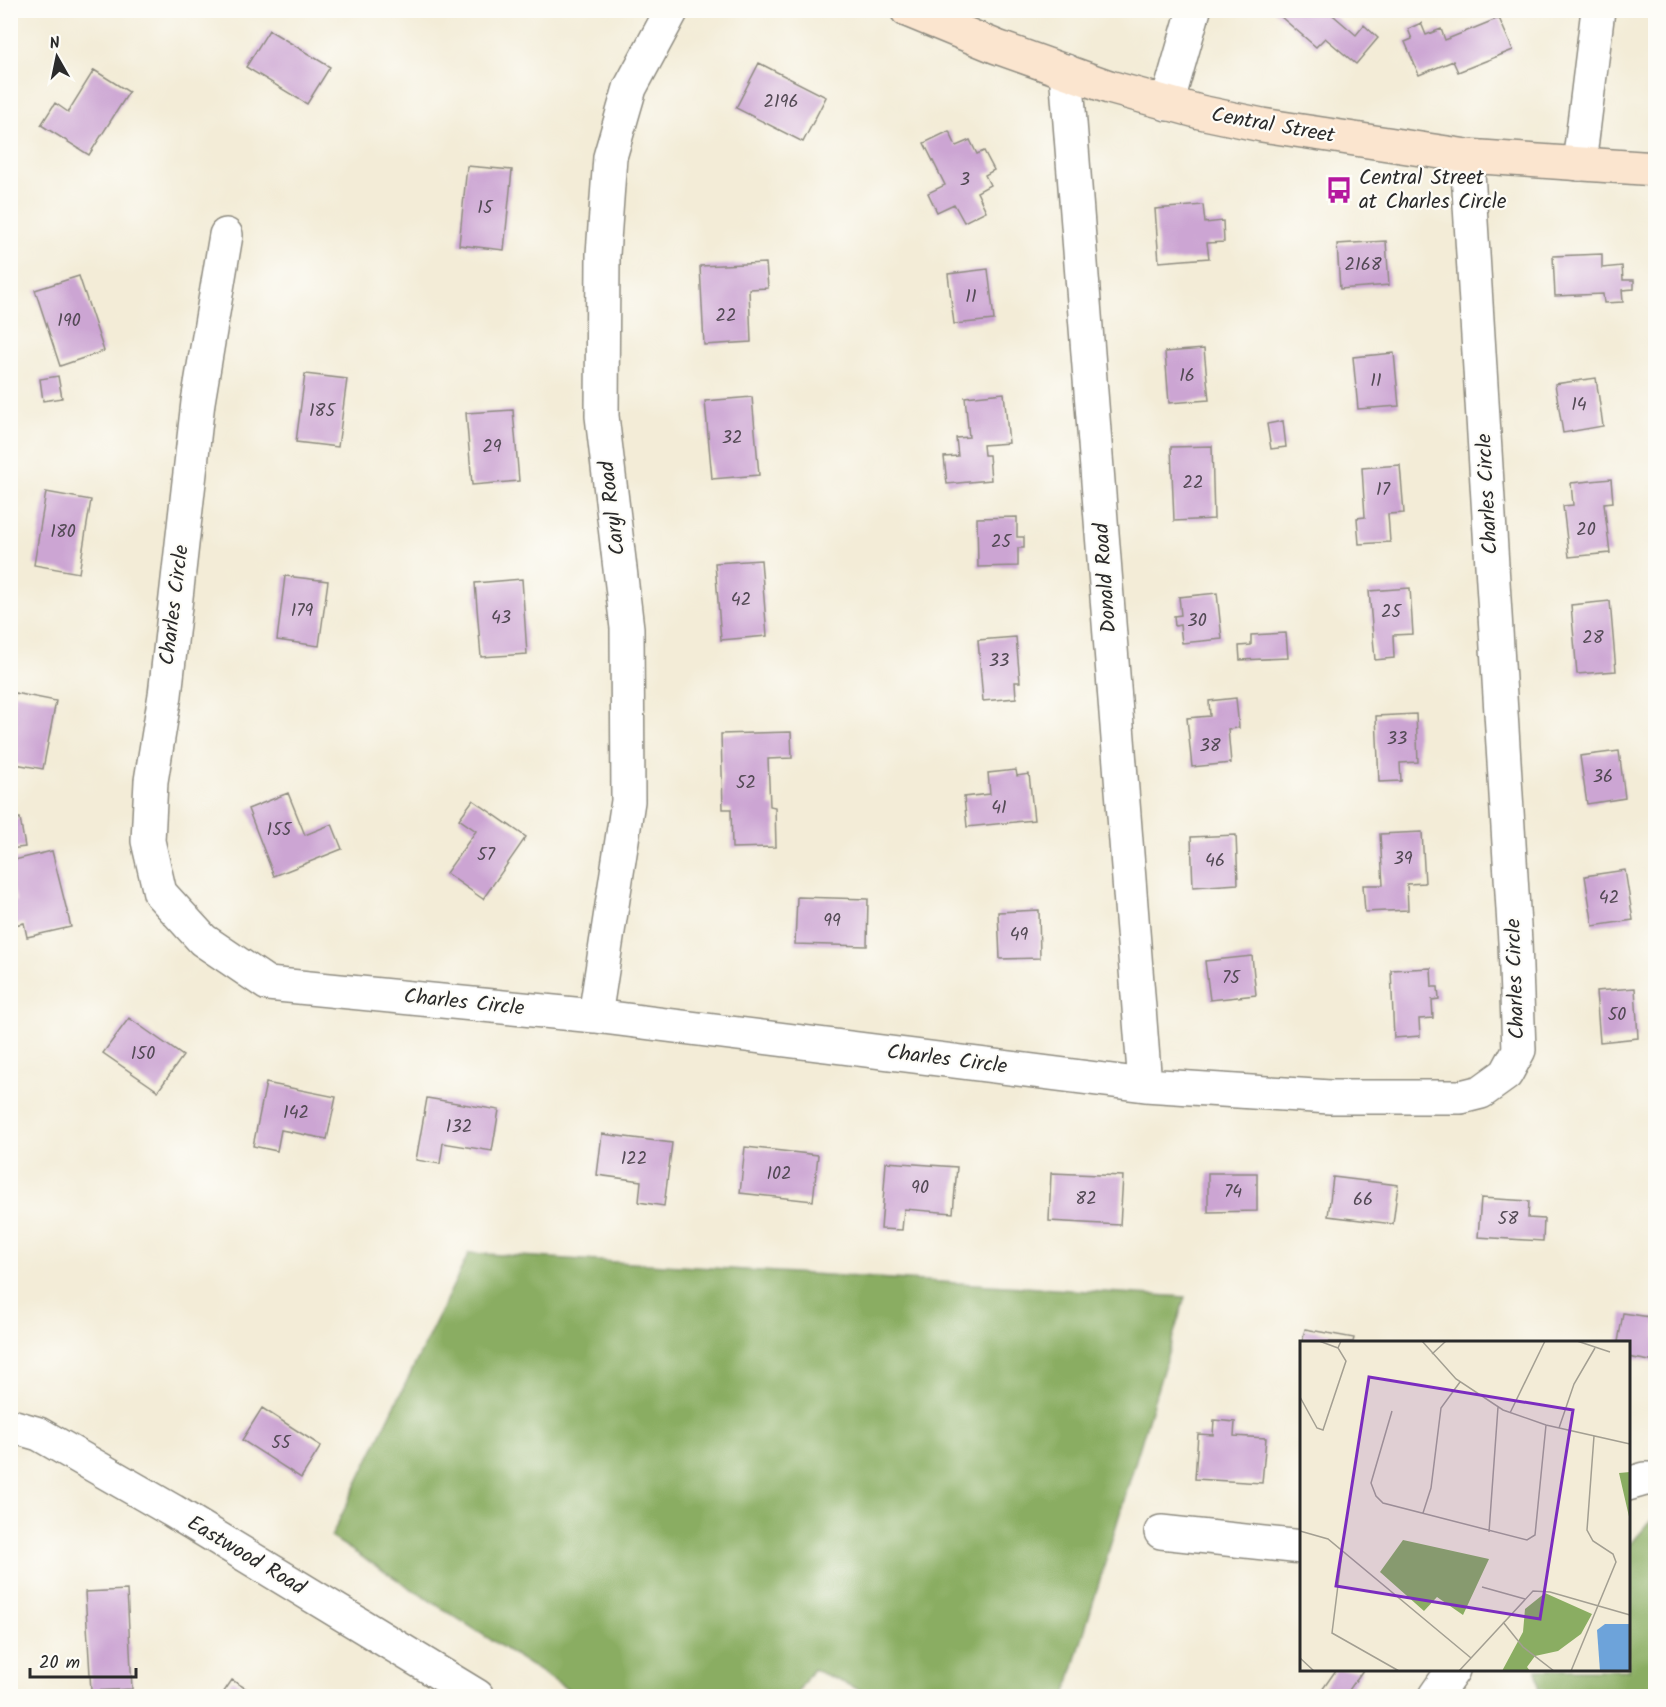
<svg xmlns="http://www.w3.org/2000/svg" width="1666" height="1707" viewBox="0 0 1666 1707" font-family="Kalam,sans-serif">
<style>
.forest{fill:#8aad62;stroke:#5a6c46;stroke-width:1.5}
.building{fill:#cca5d3}
.lines{fill:none;stroke-linecap:round;stroke-linejoin:round}
.street-casing{stroke:#8f8c81;stroke-width:36}
.secondary-casing{stroke:#8f8c81;stroke-width:36}
.street{stroke:#fff;stroke-width:33}
.secondary{stroke:#fbe5cf;stroke-width:33}
.labels{text-anchor:middle;dominant-baseline:central;stroke-width:4.5;stroke-linejoin:round;paint-order:stroke}
.number-label{font-size:18px;fill:#534a55}
.street-label{font-size:21px;fill:#2b2b2b;stroke:#fdfcf7}
.poi-label{font-size:21px;fill:#2b2b2b;stroke:#fdfcf7;text-anchor:start}
.inset-road{fill:none;stroke:#a39f92;stroke-width:1.5}
.view{fill:#7b2cbf;fill-opacity:0.15;stroke:#7b2cbf;stroke-width:3}
.inset-edge{fill:none;stroke:#2b2b2b;stroke-width:3}
</style>
<rect width="100%" height="100%" fill="#fdfcf7"/>
<filter id="ink" filterUnits="userSpaceOnUse"><feTurbulence type="fractalNoise" baseFrequency=".0167" numOctaves="2"/><feDisplacementMap in="SourceGraphic" scale="12" xChannelSelector="R" yChannelSelector="G"/><feConvolveMatrix kernelMatrix="1 2 1 2 8 2 1 2 1" color-interpolation-filters="sRGB"/></filter>
<filter id="wash" filterUnits="userSpaceOnUse"><feTurbulence type="fractalNoise" baseFrequency=".008" numOctaves="4" result="noise"/><feDisplacementMap in="SourceGraphic" scale="24" xChannelSelector="R" yChannelSelector="G"/><feGaussianBlur stdDeviation="1.35" result="paint"/><feColorMatrix in="noise" values="0 0 0 0 0 0 0 0 0 0 0 0 0 0 0 0 0 1.4 0 .05"/><feComposite in="paint" operator="in"/></filter>
<g filter="url(#wash)">
<rect width="100%" height="100%" fill="#f3ecd7"/>
<!-- forest -->
<path class="forest" d="M 469,1253 L 1185,1297 L 1065,1696 L 873,1696 L 813,1669 L 795,1696 L 578,1696 L 331,1537 Z
M 1655,1516 L 1655,1696 L 1539,1696 L 1537,1670 L 1628,1670 L 1629,1546 Z"/>
<g id="blocks">
<!-- building -->
<path class="building" d="M 1273,10 L 1327,10 L 1356,35 L 1364,25 L 1378,38 L 1356,64 L 1325,38 L 1316,47 Z
M 1499,18 L 1513,50 L 1458,72 L 1453,61 L 1419,75 L 1405,42 L 1412,39 L 1408,29 L 1421,23 L 1426,35 L 1441,29 L 1445,40 Z
M 269,30 L 330,67 L 307,104 L 246,67 Z
M 759,63 L 826,97 L 803,142 L 736,108 Z
M 94,70 L 129,92 L 89,155 L 41,125 L 55,103 L 68,112 Z
M 949,131 L 956,146 L 970,140 L 977,154 L 984,151 L 994,170 L 985,175 L 990,185 L 977,192 L 986,211 L 964,222 L 954,204 L 937,212 L 928,193 L 945,185 L 924,143 Z
M 467,166 L 512,170 L 504,250 L 459,245 Z
M 1203,205 L 1205,223 L 1223,221 L 1224,242 L 1207,243 L 1209,258 L 1159,262 L 1155,209 Z
M 1386,241 L 1389,285 L 1340,289 L 1337,244 Z
M 1602,254 L 1602,268 L 1622,266 L 1623,280 L 1634,280 L 1634,289 L 1622,290 L 1623,302 L 1604,303 L 1603,294 L 1555,296 L 1553,256 Z
M 766,263 L 768,288 L 749,289 L 751,342 L 704,345 L 700,266 Z
M 988,269 L 994,320 L 954,324 L 948,274 Z
M 79,276 L 104,351 L 60,366 L 35,290 Z
M 1204,349 L 1209,400 L 1169,403 L 1165,352 Z
M 1394,353 L 1399,406 L 1358,409 L 1353,357 Z
M 305,374 L 347,379 L 338,447 L 296,442 Z
M 58,376 L 62,398 L 43,401 L 40,379 Z
M 1596,378 L 1603,426 L 1563,433 L 1555,384 Z
M 1004,393 L 1009,443 L 983,445 L 984,455 L 989,455 L 991,480 L 947,484 L 944,457 L 958,456 L 956,438 L 969,437 L 965,397 Z
M 752,397 L 759,475 L 712,479 L 705,401 Z
M 513,410 L 519,481 L 472,485 L 466,413 Z
M 1283,421 L 1286,447 L 1271,449 L 1267,424 Z
M 1212,446 L 1214,519 L 1174,521 L 1171,447 Z
M 1400,465 L 1404,513 L 1388,514 L 1390,542 L 1359,544 L 1357,518 L 1365,517 L 1362,468 Z
M 1611,479 L 1613,502 L 1604,503 L 1610,553 L 1569,557 L 1563,506 L 1573,505 L 1571,483 Z
M 46,492 L 91,500 L 79,573 L 34,565 Z
M 1017,517 L 1017,537 L 1024,537 L 1024,548 L 1018,548 L 1018,566 L 978,567 L 977,518 Z
M 761,560 L 767,636 L 721,640 L 715,563 Z
M 285,576 L 328,581 L 319,646 L 277,640 Z
M 522,579 L 527,654 L 481,657 L 475,583 Z
M 1410,588 L 1413,634 L 1393,635 L 1394,658 L 1375,660 L 1369,591 Z
M 1217,593 L 1222,639 L 1182,643 L 1180,625 L 1175,626 L 1174,616 L 1181,615 L 1179,597 Z
M 1610,601 L 1616,671 L 1577,674 L 1571,605 Z
M 1286,633 L 1288,658 L 1240,660 L 1239,646 L 1251,645 L 1251,635 Z
M 1016,637 L 1020,682 L 1015,682 L 1016,698 L 983,701 L 978,640 Z
M 15,693 L 56,701 L 43,769 L 10,763 L 10,719 Z
M 1236,698 L 1239,728 L 1228,729 L 1231,763 L 1192,767 L 1187,718 L 1210,716 L 1209,701 Z
M 1416,714 L 1418,762 L 1400,763 L 1401,781 L 1379,782 L 1376,716 Z
M 791,732 L 792,758 L 768,759 L 770,806 L 775,807 L 776,847 L 732,848 L 731,809 L 723,809 L 721,734 Z
M 1619,751 L 1625,798 L 1587,804 L 1580,756 Z
M 1016,770 L 1017,776 L 1029,774 L 1034,820 L 967,827 L 964,797 L 990,794 L 988,773 Z
M 288,793 L 305,835 L 332,824 L 342,849 L 274,876 L 248,809 Z
M 473,800 L 526,837 L 483,899 L 446,873 L 476,831 L 459,819 Z
M 20,818 L 25,847 L 10,849 L 10,820 Z
M 1422,832 L 1425,883 L 1407,884 L 1408,910 L 1365,912 L 1363,885 L 1383,885 L 1380,834 Z
M 1236,835 L 1238,884 L 1193,887 L 1191,837 Z
M 52,851 L 71,927 L 27,937 L 24,923 L 10,926 L 10,902 L 16,901 L 10,877 L 10,861 Z
M 1625,870 L 1633,920 L 1593,926 L 1585,876 Z
M 797,897 L 868,899 L 867,946 L 795,944 Z
M 1039,910 L 1040,958 L 1000,959 L 998,912 Z
M 1252,956 L 1256,995 L 1210,1000 L 1205,961 Z
M 1431,968 L 1432,987 L 1438,987 L 1439,999 L 1432,1000 L 1433,1018 L 1419,1019 L 1420,1036 L 1394,1038 L 1391,970 Z
M 1635,988 L 1638,1038 L 1600,1042 L 1596,991 Z
M 129,1018 L 183,1056 L 158,1091 L 103,1053 Z
M 266,1083 L 336,1097 L 327,1139 L 281,1130 L 277,1151 L 253,1146 Z
M 427,1098 L 499,1110 L 492,1151 L 443,1143 L 440,1164 L 416,1160 Z
M 602,1134 L 672,1143 L 664,1206 L 639,1202 L 641,1181 L 597,1175 Z
M 745,1147 L 818,1155 L 813,1201 L 740,1193 Z
M 886,1162 L 957,1167 L 953,1213 L 904,1209 L 902,1230 L 881,1229 Z
M 1051,1173 L 1123,1176 L 1120,1225 L 1049,1221 Z
M 1208,1173 L 1257,1173 L 1257,1211 L 1208,1212 Z
M 1333,1177 L 1398,1185 L 1393,1224 L 1328,1216 Z
M 1481,1198 L 1529,1201 L 1528,1218 L 1544,1219 L 1543,1241 L 1478,1237 Z
M 1623,1313 L 1656,1318 L 1656,1362 L 1628,1357 L 1628,1342 L 1618,1342 Z
M 1305,1329 L 1354,1338 L 1353,1342 L 1302,1342 Z
M 262,1408 L 321,1446 L 301,1478 L 242,1440 Z
M 1214,1420 L 1235,1422 L 1234,1436 L 1266,1438 L 1262,1483 L 1195,1479 L 1198,1434 L 1213,1435 Z
M 127,1590 L 132,1689 L 91,1691 L 85,1592 Z
M 1336,1670 L 1363,1670 L 1345,1696 L 1332,1696 L 1322,1690 Z
M 232,1680 L 258,1696 L 221,1696 Z
M 1540,1689 L 1551,1696 L 1535,1696 Z"/>
</g>
</g>
<g filter="url(#ink)">
<use href="#blocks" fill-opacity="0" stroke="#8f8c81" stroke-width="1.5"/>
<g class="lines">
<defs>
<path id="street" d="M 1066,71 L 1145,1085
M 1167,104 L 1194,10
M 1579,164 L 1598,10
M 226,235 L 198,402 L 165,695 L 151,781 L 148,841 L 160,893 L 203,940 L 268,984 L 595,1016 L 1145,1085 L 1330,1097 L 1461,1097 L 1481,1092 L 1506,1074 L 1519,1050 L 1515,942 L 1467,156
M 595,1016 L 628,801 L 627,628 L 602,416 L 603,254 L 610,157 L 630,88 L 672,10
M 10,1429 L 15,1427 L 39,1434 L 173,1511 L 477,1696
M 1628,1484 L 1645,1479 L 1656,1479
M 1161,1532 L 1302,1547
M 1435,1696 L 1453,1670"/>
<path id="secondary" d="M 907,10 L 997,47 L 1109,87 L 1200,112 L 1262,125 L 1467,156 L 1656,169"/>
</defs>
<!-- street casing -->
<use href="#street" class="street-casing"/>
<!-- secondary casing -->
<use href="#secondary" class="secondary-casing"/>
<!-- street -->
<use href="#street" class="street"/>
<!-- secondary -->
<use href="#secondary" class="secondary"/>
</g>
</g>
<!-- icons -->
<defs>
<symbol id="bus-bare" viewBox="-9 -9 18 18"><path d="M-5-6H5V4H4V6H2V4H-2V6H-4V4H-5ZM-3.5-4V0h7V-4ZM-3.5 1.2v1.5H-2V1.2ZM2 1.2v1.5H3.5V1.2Z" fill="#b5179e" stroke="#fdfcf7" stroke-width="2.5" paint-order="stroke"/></symbol>
</defs>
<g fill-rule="evenodd">
<use href="#bus-bare" x="1320" y="171" width="38" height="38"/>
</g>
<g class="labels">
<!-- number labels -->
<g class="number-label">
<text x="781" y="102">2196</text>
<text x="965" y="180">3</text>
<text x="485" y="208">15</text>
<text x="1363" y="265">2168</text>
<text x="971" y="297">11</text>
<text x="726" y="316">22</text>
<text x="69" y="321">190</text>
<text x="1187" y="376">16</text>
<text x="1376" y="381">11</text>
<text x="1579" y="405">14</text>
<text x="322" y="411">185</text>
<text x="732" y="438">32</text>
<text x="492" y="447">29</text>
<text x="1193" y="483">22</text>
<text x="1383" y="490">17</text>
<text x="1586" y="530">20</text>
<text x="63" y="532">180</text>
<text x="1001" y="542">25</text>
<text x="741" y="600">42</text>
<text x="302" y="611">179</text>
<text x="1391" y="612">25</text>
<text x="501" y="618">43</text>
<text x="1197" y="621">30</text>
<text x="1593" y="638">28</text>
<text x="999" y="661">33</text>
<text x="1397" y="739">33</text>
<text x="1210" y="746">38</text>
<text x="1603" y="777">36</text>
<text x="746" y="783">52</text>
<text x="999" y="808">41</text>
<text x="279" y="830">155</text>
<text x="486" y="855">57</text>
<text x="1403" y="859">39</text>
<text x="1215" y="861">46</text>
<text x="1609" y="898">42</text>
<text x="832" y="921">99</text>
<text x="1019" y="935">49</text>
<text x="1231" y="978">75</text>
<text x="1617" y="1015">50</text>
<text x="143" y="1054">150</text>
<text x="296" y="1113">142</text>
<text x="459" y="1127">132</text>
<text x="634" y="1159">122</text>
<text x="779" y="1174">102</text>
<text x="920" y="1188">90</text>
<text x="1233" y="1192">74</text>
<text x="1086" y="1199">82</text>
<text x="1363" y="1200">66</text>
<text x="1508" y="1219">58</text>
<text x="281" y="1443">55</text>
</g>
<!-- street labels -->
<g class="street-label">
<text transform="translate(1273 126) rotate(10)">Central Street</text>
<text transform="translate(1488 494) rotate(-93)">Charles Circle</text>
<text transform="translate(613 508) rotate(-97)">Caryl Road</text>
<text transform="translate(1106 578) rotate(-94)">Donald Road</text>
<text transform="translate(175 605) rotate(-83)">Charles Circle</text>
<text transform="translate(1516 979) rotate(-92)">Charles Circle</text>
<text transform="translate(464 1003) rotate(6)">Charles Circle</text>
<text transform="translate(947 1060) rotate(7)">Charles Circle</text>
<text transform="translate(246 1556) rotate(31)">Eastwood Road</text>
</g>
<!-- poi labels -->
<g class="poi-label">
<text x="1359" y="178">Central Street<tspan x="1359" dy="24">at Charles Circle</tspan></text>
</g>
</g>
<!-- overview -->
<g transform="translate(1300 1341)">
<rect width="330" height="330" fill="#f3ecd7"/>
<path d="M 330,131 L 330,180 L 319,132 ZM 103,199 L 189,218 L 163,274 L 137,256 L 124,270 L 80,231 ZM 245,252 L 292,273 L 281,293 L 258,310 L 235,315 L 227,326 L 230,330 L 202,330 L 223,291 L 225,268 Z" fill="#8aad62"/>
<path d="M 305,283 L 330,283 L 330,330 L 300,330 L 297,289 Z" fill="#6da3da"/>
<path class="inset-road" d="M 19,0 L 38,7M 122,0 L 156,38 L 203,69 L 246,84 L 330,103M 277,0 L 310,11M 132,13 L 146,0M 0,56 L 17,87 L 23,89 L 46,20 L 38,7 L 41,0M 92,70 L 71,142 L 76,155 L 83,162 L 227,199 L 235,194 L 246,84M 210,72 L 245,0M 259,87 L 274,43 L 295,7M 123,172 L 131,147 L 141,67 L 160,41M 0,190 L 28,198 L 171,317M 189,191 L 198,66M 42,212 L 32,292 L 99,330M 182,246 L 225,258M 203,281 L 223,306 L 254,330M 0,317 L 14,330M 159,330 L 233,250 L 250,251 L 330,274M 271,330 L 316,221 L 313,213 L 293,200 L 287,189 L 294,95"/>
<path class="view" d="M 69,36 L 273,69 L 240,278 L 36,245 Z"/>
<rect width="330" height="330" class="inset-edge"/>
</g>
<!-- margin -->
<rect width="1666" height="1707" fill="none" stroke="#fdfcf7" stroke-width="36"/>
<!-- north arrow -->
<g transform="translate(57 57) rotate(351)" stroke="#fdfcf7" stroke-width="4.5" paint-order="stroke">
<path d="M0-4.5L10 22L0 15L-10 22Z" fill="#2b2b2b"/>
<text y="-9" font-size="16" font-weight="bold" text-anchor="middle" fill="#2b2b2b">N</text>
</g>
<!-- scale -->
<path d="M30 1668v9h106v-9" fill="none" stroke="#2b2b2b" stroke-width="3"/>
<text x="39" y="1668" font-size="18" fill="#2b2b2b" stroke="#fdfcf7" stroke-width="4.5" paint-order="stroke">20 m</text>
</svg>
